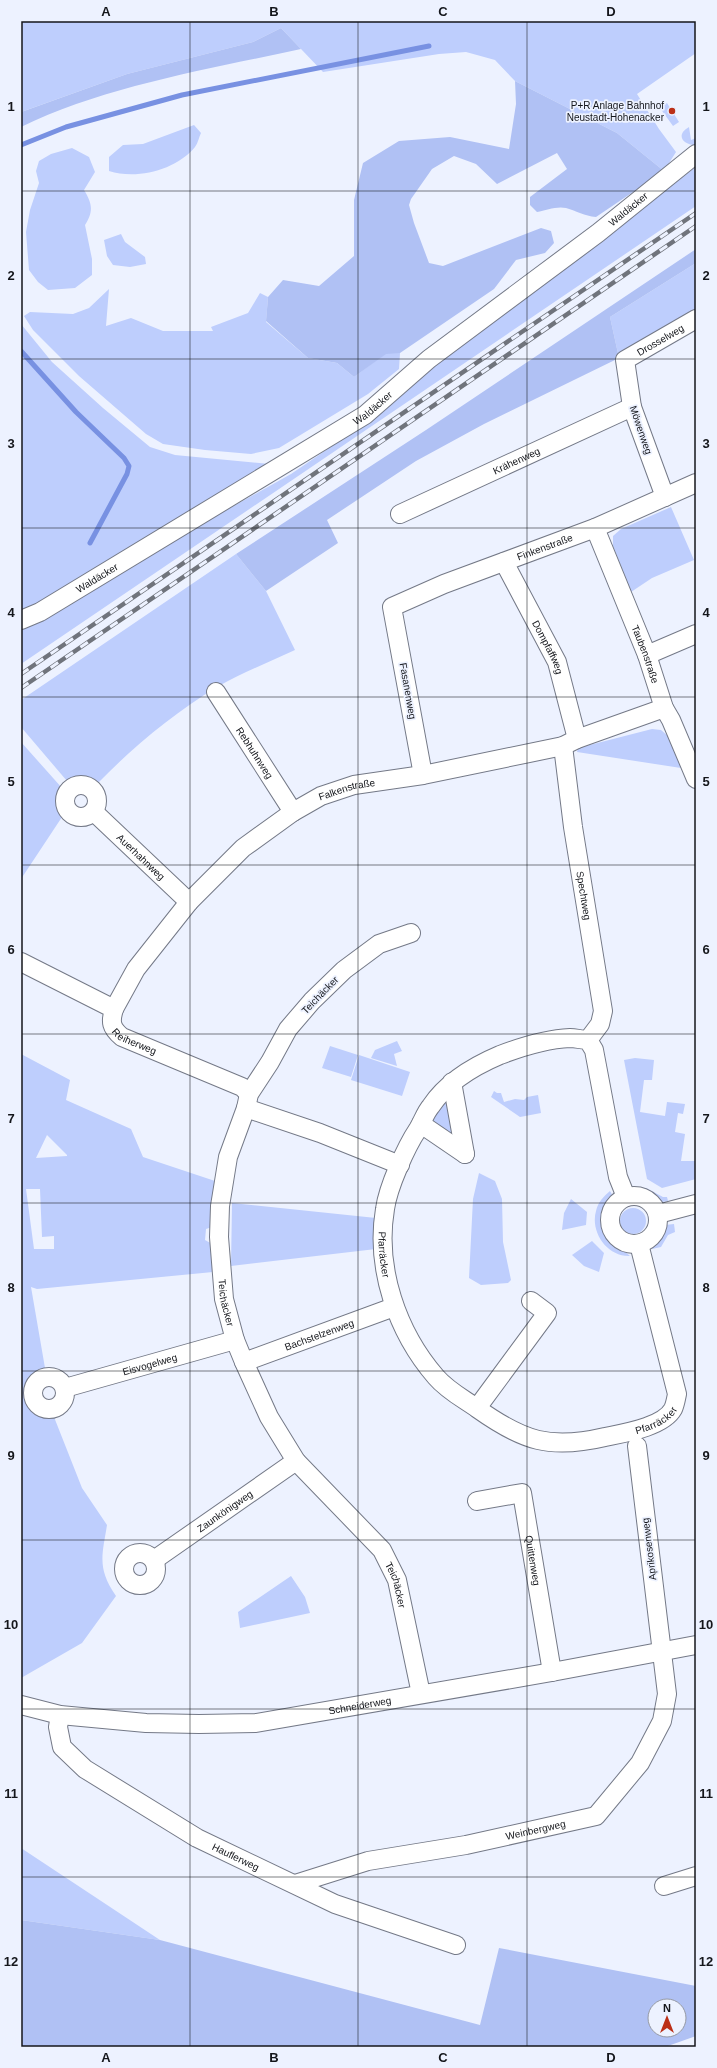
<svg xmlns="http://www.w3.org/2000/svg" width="717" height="2068" viewBox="0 0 717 2068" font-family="Arial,sans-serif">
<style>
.green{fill:#becefd;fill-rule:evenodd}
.forest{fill:#b0c1f4;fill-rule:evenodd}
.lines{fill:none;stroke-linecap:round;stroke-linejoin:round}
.stream{stroke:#7891e2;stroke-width:5}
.street-casing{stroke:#747987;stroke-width:20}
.street{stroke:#fff;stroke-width:18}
.rail-casing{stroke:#70747c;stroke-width:4.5}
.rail{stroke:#edf2ff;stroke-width:3;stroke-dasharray:9;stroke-linecap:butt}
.grid{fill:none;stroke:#14161b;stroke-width:1;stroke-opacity:0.55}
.poi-dot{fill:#bb2f17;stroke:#edf2ff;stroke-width:1.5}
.labels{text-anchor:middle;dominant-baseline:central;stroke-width:3.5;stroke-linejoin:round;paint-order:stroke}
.poi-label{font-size:10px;fill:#14161b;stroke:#edf2ff;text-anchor:end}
.street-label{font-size:10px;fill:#14161b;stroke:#edf2ff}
.neatline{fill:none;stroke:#14161b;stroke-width:1.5}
.grid-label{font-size:13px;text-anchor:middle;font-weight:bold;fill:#14161b}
</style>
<rect width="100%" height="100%" fill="#edf2ff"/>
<!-- green -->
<path class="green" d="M 21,21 L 696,21 L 696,53 L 637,94 L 659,129 L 676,152 L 664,171 L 617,133 L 515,81 L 495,60 L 466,52 L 439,54 L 323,72 L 281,28 L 253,42 L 127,74 L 21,112 Z
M 667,103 L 679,122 L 673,126 L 660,108 Z
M 194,125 L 201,133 C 199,137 198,143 195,147 C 176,170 137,180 109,171 L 109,157 L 123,145 L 143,144 Z
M 689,127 L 691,140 L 696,138 L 696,145 C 683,145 675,135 689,127 Z
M 72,148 L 89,157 L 95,172 L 84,190 C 92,203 94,211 85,225 L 92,259 L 92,275 L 75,288 L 48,290 L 38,282 L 29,270 L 26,232 L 30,210 L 39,183 L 36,171 L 39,161 L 51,154 Z
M 696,167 L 696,206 L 21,664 L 21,628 L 128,565 L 291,474 L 366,423 L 430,367 Z
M 121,234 L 125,242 L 145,257 L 146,264 L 130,267 L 113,265 L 107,256 L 104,240 Z
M 696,263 L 696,313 L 619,358 L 610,317 Z
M 109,289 L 106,326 L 131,318 L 163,331 L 213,331 L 211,327 L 248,313 L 260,293 L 268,297 L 266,322 L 308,358 L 337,363 L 354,377 L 386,353 L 400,353 L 399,369 L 368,394 L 279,448 L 251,454 L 205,450 L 163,444 L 146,434 L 79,376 L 33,330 L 24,316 L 30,312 L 73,314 L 89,308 Z
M 21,324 L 52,362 L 103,408 L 150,447 L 175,455 L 270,464 L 85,579 L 21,613 Z
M 671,507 L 694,560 L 652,578 L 631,592 L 613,546 L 613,536 L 621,529 Z
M 236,554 L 266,591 L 295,650 C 269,662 242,673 217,687 C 174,713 133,747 98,783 C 88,777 78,776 67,781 L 21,727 L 21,700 Z
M 652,729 L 661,730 L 668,736 L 682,764 L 681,768 L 577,752 L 578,748 Z
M 21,742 L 62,788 L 57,804 L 62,817 L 21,879 Z
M 397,1041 L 402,1051 L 394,1054 L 397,1066 L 371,1058 L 375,1050 Z
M 330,1046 L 358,1055 L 351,1077 L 322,1068 Z
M 21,1054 L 70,1080 L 66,1100 L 131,1129 L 143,1157 L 215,1181 L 212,1227 L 206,1229 L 205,1240 L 212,1244 L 213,1272 L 37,1289 L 31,1287 L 45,1368 C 41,1370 34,1372 31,1376 C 28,1379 26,1386 26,1390 C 24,1410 34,1420 54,1417 L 82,1488 L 107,1525 C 102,1556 97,1568 116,1596 L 82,1643 L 21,1678 ZM 47,1135 L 67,1155 L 67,1156 L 36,1158 ZM 26,1189 L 40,1189 L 42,1237 L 54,1236 L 54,1249 L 34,1249 Z
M 359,1055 L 410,1072 L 402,1096 L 351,1080 Z
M 635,1058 L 654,1060 L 652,1080 L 644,1080 L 640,1112 L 665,1116 L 667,1102 L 685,1104 L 683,1114 L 678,1113 L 675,1132 L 685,1134 L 681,1161 L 696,1161 L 696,1179 L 662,1188 L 647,1179 L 624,1060 Z
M 494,1091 L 497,1093 L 501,1093 L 504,1102 L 515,1099 L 524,1100 L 527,1097 L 538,1095 L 541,1113 L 520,1117 L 491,1097 Z
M 447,1094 L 455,1136 L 434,1126 L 431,1115 Z
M 479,1173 L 495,1181 L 502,1199 L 503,1242 L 511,1280 L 508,1283 L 481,1285 L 469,1278 L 473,1199 Z
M 646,1188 L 663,1197 L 667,1197 L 668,1201 L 662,1202 L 644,1192 L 643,1189 Z
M 610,1191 L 613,1196 C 601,1208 598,1230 611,1243 C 617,1248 624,1250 630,1256 C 607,1257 590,1232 596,1211 C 598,1202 604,1196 610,1191 Z
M 571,1199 L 587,1212 L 586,1225 L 562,1230 L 564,1213 Z
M 232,1203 L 376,1218 L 376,1249 L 231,1266 Z
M620 1221a13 13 0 1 1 26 0a13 13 0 1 1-26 0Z
M 674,1224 L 675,1232 L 668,1235 L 661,1247 L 652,1249 L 665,1225 Z
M 592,1241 L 604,1253 L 599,1272 L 584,1266 L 572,1255 Z
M 291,1576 L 305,1597 L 310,1613 L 240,1628 L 238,1612 Z
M 21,1848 L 160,1940 L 21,1920 Z"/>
<!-- forest -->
<path class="forest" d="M 281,28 L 301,49 C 209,69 105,86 21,127 L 21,112 L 24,111 L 127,74 L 253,42 Z
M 515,81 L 617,133 L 664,171 L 596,217 C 584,216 577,211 566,208 C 557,206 546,210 537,212 L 530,205 L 530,197 L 567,169 L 557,153 L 497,184 L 476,164 L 454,156 L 432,169 L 411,199 L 409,205 L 414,223 L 429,263 L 443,266 L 541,228 L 551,231 L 554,243 L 545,253 L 516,260 L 494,289 L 400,353 L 386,354 L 354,377 L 337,363 L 308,358 L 266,321 L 268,297 L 283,280 L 319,286 L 354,256 L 354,200 L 363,163 L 399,141 L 450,137 L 509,149 L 516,104 Z
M 696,249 L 696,263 L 610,317 L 619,358 L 484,424 L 416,461 L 327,520 L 338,543 L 266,591 L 236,554 L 426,430 Z
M 21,1920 L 160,1940 L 480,2025 L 499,1948 L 696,1986 L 696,2036 L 665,2047 L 21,2047 ZM 655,2006 L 679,2006 L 679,2030 L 655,2030 Z"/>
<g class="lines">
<!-- stream -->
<path class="stream" d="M 21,145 L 66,127 L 182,95 L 429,46
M 21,351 L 76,412 L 124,458 L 129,466 L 127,474 L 90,543"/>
<defs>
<g id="street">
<path id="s1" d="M 665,497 L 632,407 L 625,360 L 696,319"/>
<path id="s2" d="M 400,514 L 632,407"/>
<path id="s3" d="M 595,528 L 647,655 L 664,708 L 671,720 L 696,779"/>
<path id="s4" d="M 504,562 L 557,662 L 577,739"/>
<path id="s5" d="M 21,620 L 40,612 L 365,415 L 429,359 L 598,233 L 696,154"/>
<path d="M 647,655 L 696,634"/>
<path id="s6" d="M 216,692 L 293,812"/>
<path id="s7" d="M 563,746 L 573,827 L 603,1011 L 600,1024 L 588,1040"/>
<path id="s8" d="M 423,775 L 392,607 L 444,584 L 595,528 L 696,483"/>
<circle cx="81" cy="801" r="16"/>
<path id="s9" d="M 94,812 L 189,902"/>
<path id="s10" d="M 411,933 L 379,944 L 344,970 L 312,1001 L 288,1029 L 270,1062 L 249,1094 L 246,1108 L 228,1157 L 220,1206 L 219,1237 L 224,1299 L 235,1340 L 244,1362 L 269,1417 L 296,1461 L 382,1550 L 397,1580 L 421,1694"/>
<path id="s11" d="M 21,962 L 114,1009 C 110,1022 111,1028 122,1037 L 242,1087 L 249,1094"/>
<path id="s12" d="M 114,1009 L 136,969 L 189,902 L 243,848 L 293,812 L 321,796 L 354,785 L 423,775 L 563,746 L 577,739 L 664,708"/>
<path d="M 452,1082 L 465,1154"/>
<path d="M 246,1108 L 320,1133 L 400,1165"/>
<path d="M 421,1124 L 465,1154"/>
<circle cx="634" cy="1220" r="24"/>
<path id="s13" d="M 626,1197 L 618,1177 L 594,1050 L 588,1040 C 582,1040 576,1038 570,1038 C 547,1039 521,1047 500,1055 C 474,1066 447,1082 431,1106 C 425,1113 423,1121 418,1129 C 406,1147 388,1187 385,1209 C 375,1268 397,1332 436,1377 C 448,1391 464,1399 478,1409 C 523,1441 550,1450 605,1437 C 624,1433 663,1427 673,1409 C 675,1405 676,1399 677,1394 L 639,1244"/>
<path d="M 658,1214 L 696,1204"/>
<path id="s14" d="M 244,1362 L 394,1307"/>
<circle cx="49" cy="1393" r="16"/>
<path id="s15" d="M 65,1388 L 235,1340"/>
<path d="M 477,1408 L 547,1313 L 531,1301"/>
<path id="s16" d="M 477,1501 L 522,1493 L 552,1672"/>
<circle cx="140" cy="1569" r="16"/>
<path id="s17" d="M 154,1560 L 296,1461"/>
<path id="s18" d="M 21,1705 L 60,1715 L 146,1723 L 199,1724 L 256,1723 L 552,1672 L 696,1645"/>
<path id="s19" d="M 60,1715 L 58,1727 L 62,1747 L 85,1769 L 197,1838 L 335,1904 L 456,1945"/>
<path id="s20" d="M 295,1884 L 368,1861 L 466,1845 L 596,1816 L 640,1763 L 662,1721 L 667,1694 L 637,1446"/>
<path d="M 664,1886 L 696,1876"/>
</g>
</defs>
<!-- street casing -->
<use href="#street" class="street-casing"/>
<!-- street -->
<use href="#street" class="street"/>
<defs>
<path id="rail" d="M 21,674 L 696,213
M 21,688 L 696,226"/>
</defs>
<!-- rail casing -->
<use href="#rail" class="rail-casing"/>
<!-- rail -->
<use href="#rail" class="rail"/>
</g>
<!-- grid -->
<path class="grid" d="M 190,21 L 190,2047M 358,21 L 358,2047M 527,21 L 527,2047M 21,191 L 696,191M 21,359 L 696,359M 21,528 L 696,528M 21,697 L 696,697M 21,865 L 696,865M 21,1034 L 696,1034M 21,1203 L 696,1203M 21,1371 L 696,1371M 21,1540 L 696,1540M 21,1709 L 696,1709M 21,1877 L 696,1877"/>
<!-- markers -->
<circle class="poi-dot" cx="672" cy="111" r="4"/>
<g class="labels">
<!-- poi labels -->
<g class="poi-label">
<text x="664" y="105">P+R Anlage Bahnhof<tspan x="664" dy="12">Neustadt-Hohenacker</tspan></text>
</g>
<!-- street labels -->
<g class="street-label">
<text stroke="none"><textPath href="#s5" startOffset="735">Waldäcker</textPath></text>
<text stroke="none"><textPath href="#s1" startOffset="184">Drosselweg</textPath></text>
<text stroke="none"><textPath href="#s5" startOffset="411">Waldäcker</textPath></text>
<text transform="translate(641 430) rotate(71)">Möwenweg</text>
<text stroke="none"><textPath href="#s2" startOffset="128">Krähenweg</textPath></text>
<text stroke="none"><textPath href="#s8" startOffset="335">Finkenstraße</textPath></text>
<text stroke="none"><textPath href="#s5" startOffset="87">Waldäcker</textPath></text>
<text stroke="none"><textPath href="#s4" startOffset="96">Dompfaffweg</textPath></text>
<text stroke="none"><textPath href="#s3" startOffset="136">Taubenstraße</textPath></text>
<text transform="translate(408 691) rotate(80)">Fasanenweg</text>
<text stroke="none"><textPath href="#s6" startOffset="72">Rebhuhnweg</textPath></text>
<text stroke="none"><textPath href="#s12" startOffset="328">Falkenstraße</textPath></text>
<text stroke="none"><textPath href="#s9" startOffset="65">Auerhahnweg</textPath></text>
<text stroke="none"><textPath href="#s7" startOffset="151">Spechtweg</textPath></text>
<text transform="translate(320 995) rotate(-46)">Teichäcker</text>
<text stroke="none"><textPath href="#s11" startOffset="149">Reiherweg</textPath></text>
<text stroke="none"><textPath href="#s13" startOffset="499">Pfarräcker</textPath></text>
<text stroke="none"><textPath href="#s10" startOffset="448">Teichäcker</textPath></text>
<text stroke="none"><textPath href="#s14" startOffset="80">Bachstelzenweg</textPath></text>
<text stroke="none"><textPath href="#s15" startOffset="88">Eisvogelweg</textPath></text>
<text stroke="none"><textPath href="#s13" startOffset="877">Pfarräcker</textPath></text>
<text stroke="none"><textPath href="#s17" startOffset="86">Zaunkönigweg</textPath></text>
<text transform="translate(649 1549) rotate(-97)">Aprikosenweg</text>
<text stroke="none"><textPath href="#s16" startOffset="114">Quittenweg</textPath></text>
<text stroke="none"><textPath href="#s10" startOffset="784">Teichäcker</textPath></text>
<text stroke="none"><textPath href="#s18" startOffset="342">Schneiderweg</textPath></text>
<text stroke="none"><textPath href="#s20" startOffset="247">Weinbergweg</textPath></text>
<text stroke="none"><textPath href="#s19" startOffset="239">Hauflerweg</textPath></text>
</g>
</g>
<!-- border -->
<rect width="717" height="2068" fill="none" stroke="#edf2ff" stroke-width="44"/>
<!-- north arrow -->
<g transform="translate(667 2018)"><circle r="19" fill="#edf2ff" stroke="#969aa4"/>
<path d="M0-3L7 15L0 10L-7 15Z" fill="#bb2f17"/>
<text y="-6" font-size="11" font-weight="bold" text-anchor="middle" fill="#14161b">N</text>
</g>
<rect x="22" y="22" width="673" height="2024" class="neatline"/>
<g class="grid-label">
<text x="106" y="16">A</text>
<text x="274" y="16">B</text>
<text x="443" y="16">C</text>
<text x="611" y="16">D</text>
<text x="11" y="111">1</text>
<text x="706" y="111">1</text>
<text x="11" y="280">2</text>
<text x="706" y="280">2</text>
<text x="11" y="448">3</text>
<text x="706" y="448">3</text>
<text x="11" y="617">4</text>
<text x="706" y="617">4</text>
<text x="11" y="786">5</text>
<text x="706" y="786">5</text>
<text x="11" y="954">6</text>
<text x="706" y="954">6</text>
<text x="11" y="1123">7</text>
<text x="706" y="1123">7</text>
<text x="11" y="1292">8</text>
<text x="706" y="1292">8</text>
<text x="11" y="1460">9</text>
<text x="706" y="1460">9</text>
<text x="11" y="1629">10</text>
<text x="706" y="1629">10</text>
<text x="11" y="1798">11</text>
<text x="706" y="1798">11</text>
<text x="11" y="1966">12</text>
<text x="706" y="1966">12</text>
<text x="106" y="2062">A</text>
<text x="274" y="2062">B</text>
<text x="443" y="2062">C</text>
<text x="611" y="2062">D</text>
</g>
</svg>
